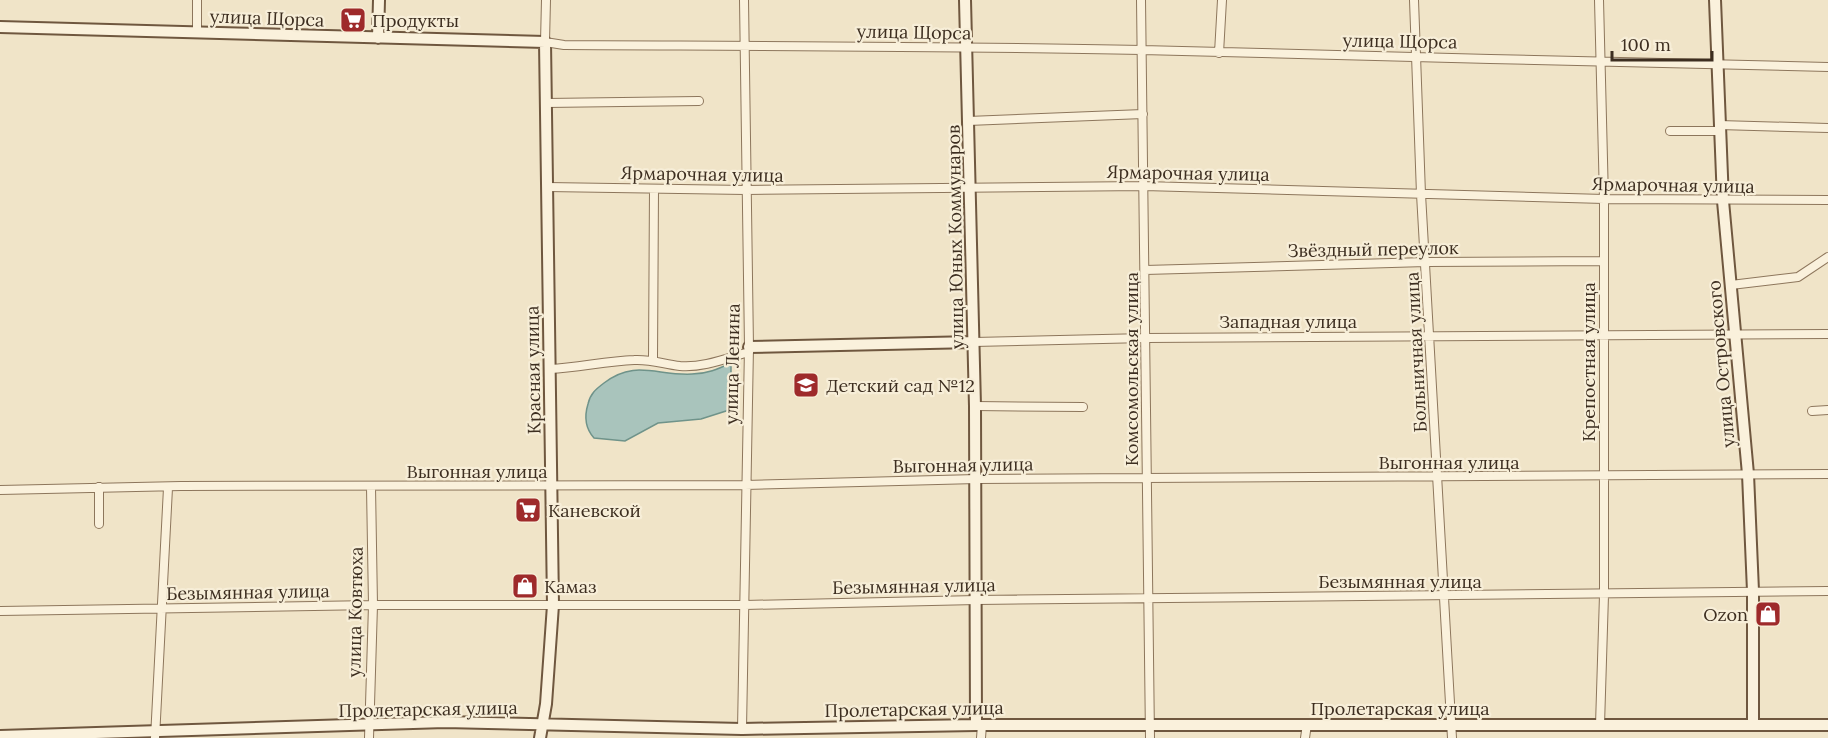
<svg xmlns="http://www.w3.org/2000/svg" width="1828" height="738" viewBox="0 0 1828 738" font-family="Lora,serif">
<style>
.water{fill:#a9c4bc;stroke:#6f938a;stroke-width:1.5}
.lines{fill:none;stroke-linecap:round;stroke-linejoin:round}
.street-casing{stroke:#8d765c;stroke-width:10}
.secondary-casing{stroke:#6f573f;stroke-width:14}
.street{stroke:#faf1dc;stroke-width:8}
.secondary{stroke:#faf1dc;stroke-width:10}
.labels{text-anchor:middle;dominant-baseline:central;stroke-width:4.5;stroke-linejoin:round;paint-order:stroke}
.street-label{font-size:18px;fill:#3d2e20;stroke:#f7eed8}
.poi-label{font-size:18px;fill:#3d2e20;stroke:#f7eed8;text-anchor:start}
</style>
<rect width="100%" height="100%" fill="#f0e4c8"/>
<!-- water -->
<path class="water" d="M 731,363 L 731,385 L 737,404 L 726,411 L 701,419 L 658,423 L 625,441 L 594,438 C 585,428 584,417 588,404 C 590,394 596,389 604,383 C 635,359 657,376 692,374 C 707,374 718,369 731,363 Z"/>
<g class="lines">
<defs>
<path id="street" d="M 546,0 L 545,42 L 564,45 C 757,46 950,46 1142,50 C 1371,55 1599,63 1828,67
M 1141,0 L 1150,738
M 1414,0 L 1421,194 L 1452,738
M 1599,0 L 1604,199 L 1604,595 L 1600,725
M 197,32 L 197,0
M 1219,53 L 1222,0
M 546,103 L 699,101
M 968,121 L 1143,114
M 1719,125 L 1828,128
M 1670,131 L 1719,131
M 547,187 L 746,190 L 1144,186 L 1604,199 L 1828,200
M 1145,270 L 1426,262 L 1602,261
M 1731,285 L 1798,277 L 1828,257
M 974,342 L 1146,338 L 1828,334
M 653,359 L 654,189
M 550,369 C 578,368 605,361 634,360 C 651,359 663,364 680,366 C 703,368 727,358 749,352
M 975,406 L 1083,407
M 1812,411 L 1828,410
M 0,490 L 181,486 L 745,485 L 977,479 L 1828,474
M 99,524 L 99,487
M 0,611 L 373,605 L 745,605 L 977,600 L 1828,591
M 742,729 L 749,347 L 744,0
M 155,738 L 168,488
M 369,738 L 373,605 L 371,487
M 981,738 L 982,725
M 1305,738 L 1307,724"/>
<path id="secondary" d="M 965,0 L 975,406 L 976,725
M 1715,0 L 1723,201 L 1748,474 L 1753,591 L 1753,725
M 0,27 L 545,42 L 553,605 L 546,704 L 540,738
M 378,38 L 379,0
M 749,347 L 974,342
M 0,736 L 445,722 L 742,729 L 976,725 L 1828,725"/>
</defs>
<!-- street casing -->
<use href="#street" class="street-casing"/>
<!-- secondary casing -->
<use href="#secondary" class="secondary-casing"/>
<!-- street -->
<use href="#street" class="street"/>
<!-- secondary -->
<use href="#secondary" class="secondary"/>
</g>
<!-- icons -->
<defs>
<symbol id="supermarket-square" viewBox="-11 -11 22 22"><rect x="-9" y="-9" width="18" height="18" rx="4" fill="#9e2a2b" stroke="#f7eed8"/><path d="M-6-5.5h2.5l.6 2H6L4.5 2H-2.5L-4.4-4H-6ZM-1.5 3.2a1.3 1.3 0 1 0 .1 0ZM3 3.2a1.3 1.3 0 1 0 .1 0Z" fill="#fff"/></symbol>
<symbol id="school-square" viewBox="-11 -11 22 22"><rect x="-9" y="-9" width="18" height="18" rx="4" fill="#9e2a2b" stroke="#f7eed8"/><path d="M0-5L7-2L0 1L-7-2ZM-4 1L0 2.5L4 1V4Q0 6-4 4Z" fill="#fff"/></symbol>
<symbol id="shop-square" viewBox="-11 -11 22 22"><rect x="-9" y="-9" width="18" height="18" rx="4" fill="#9e2a2b" stroke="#f7eed8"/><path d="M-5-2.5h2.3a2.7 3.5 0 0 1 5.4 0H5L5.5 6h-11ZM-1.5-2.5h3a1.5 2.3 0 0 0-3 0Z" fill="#fff"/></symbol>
</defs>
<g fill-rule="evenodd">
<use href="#supermarket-square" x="338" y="5" width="30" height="30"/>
<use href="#school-square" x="791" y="370" width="30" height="30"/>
<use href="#supermarket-square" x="513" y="495" width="30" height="30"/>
<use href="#shop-square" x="510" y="571" width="30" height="30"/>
<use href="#shop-square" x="1753" y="599" width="30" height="30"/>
</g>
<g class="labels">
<!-- street labels -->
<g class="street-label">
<text transform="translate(267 18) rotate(2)">улица Щорса</text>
<text transform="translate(914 32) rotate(1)">улица Щорса</text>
<text transform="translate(1400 41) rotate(1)">улица Щорса</text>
<text transform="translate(1188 173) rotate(1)">Ярмарочная улица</text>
<text transform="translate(702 174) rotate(1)">Ярмарочная улица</text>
<text transform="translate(1673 185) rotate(1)">Ярмарочная улица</text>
<text transform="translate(955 237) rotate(-91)">улица Юных Коммунаров</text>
<text transform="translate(1373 249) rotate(-1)">Звёздный переулок</text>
<text x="1288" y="321">Западная улица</text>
<text transform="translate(1416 352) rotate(-93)">Больничная улица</text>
<text transform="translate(1588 362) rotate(-90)">Крепостная улица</text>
<text transform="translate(732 364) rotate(-89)">улица Ленина</text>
<text transform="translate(1721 364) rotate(-95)">улица Островского</text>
<text transform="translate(1131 369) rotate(-90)">Комсомольская улица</text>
<text transform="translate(533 370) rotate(-91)">Красная улица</text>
<text x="1449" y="462">Выгонная улица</text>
<text transform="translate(963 465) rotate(-1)">Выгонная улица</text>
<text x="477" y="471">Выгонная улица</text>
<text x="1400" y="581">Безымянная улица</text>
<text transform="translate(914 586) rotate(-1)">Безымянная улица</text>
<text transform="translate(248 592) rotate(-1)">Безымянная улица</text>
<text transform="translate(355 612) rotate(-89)">улица Ковтюха</text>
<text x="1400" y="708">Пролетарская улица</text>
<text transform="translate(428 709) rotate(-1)">Пролетарская улица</text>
<text transform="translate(914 709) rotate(-1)">Пролетарская улица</text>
</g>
<!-- poi labels -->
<g class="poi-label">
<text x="372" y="20">Продукты</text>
<text x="826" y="385">Детский сад №12</text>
<text x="548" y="510">Каневской</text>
<text x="544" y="586">Камаз</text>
<text x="1748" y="614" text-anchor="end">Ozon</text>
</g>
</g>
<!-- scale -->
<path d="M1612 51v9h100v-9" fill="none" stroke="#3d2e20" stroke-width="3"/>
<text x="1621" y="51" font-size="18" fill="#3d2e20" stroke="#f7eed8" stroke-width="4.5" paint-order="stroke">100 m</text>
</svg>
